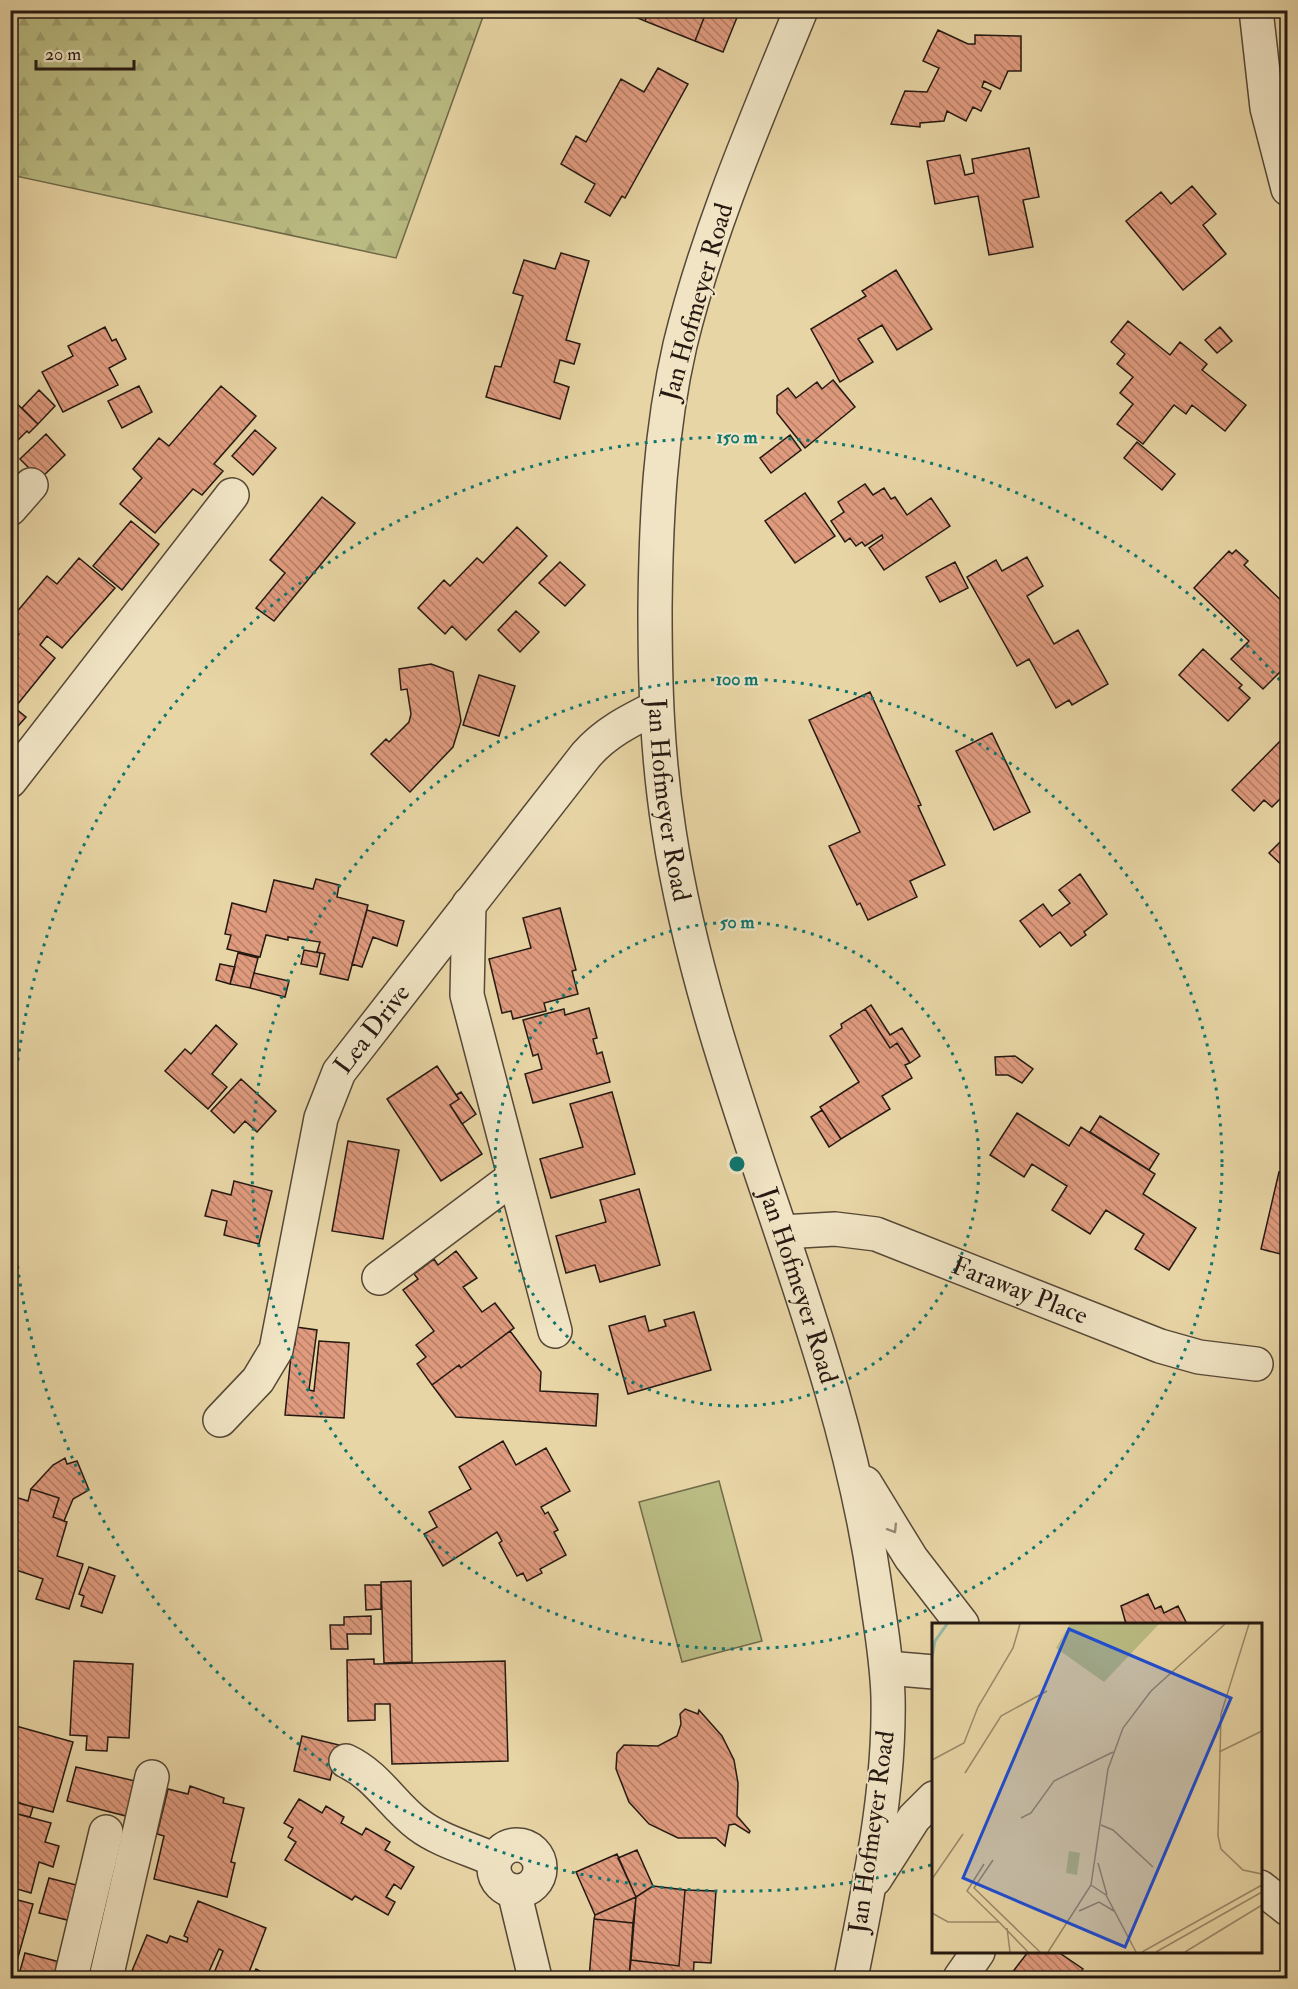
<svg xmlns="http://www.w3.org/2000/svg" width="1298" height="1989" viewBox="0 0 1298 1989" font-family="'IM FELL Double Pica',serif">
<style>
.forest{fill:url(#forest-firs);stroke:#706a4a;stroke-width:1.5}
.garden{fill:#babc83;stroke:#706a4a;stroke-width:1.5}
.building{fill:url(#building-back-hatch);stroke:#251912;stroke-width:1.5}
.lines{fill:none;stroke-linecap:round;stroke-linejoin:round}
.minor-casing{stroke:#564837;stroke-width:36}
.minor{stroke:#f0e4c4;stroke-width:33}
.oneway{stroke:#958974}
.ring{fill:none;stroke:#0f766e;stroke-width:3;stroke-dasharray:3 6}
.labels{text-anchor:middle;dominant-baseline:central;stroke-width:4.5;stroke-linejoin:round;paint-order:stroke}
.street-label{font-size:26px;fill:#251912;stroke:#f0e4c4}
.inset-river{fill:none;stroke:#97b9a4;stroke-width:3}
.inset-road{fill:none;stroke:#9a8a6a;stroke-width:1.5}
.view{fill:#1d4ed8;fill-opacity:0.15;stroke:#1d4ed8;stroke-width:3}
.inset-edge{fill:none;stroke:#251912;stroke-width:3}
.centre{fill:#0f766e;stroke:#f0e4c4;stroke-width:3}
.ring-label{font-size:18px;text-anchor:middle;font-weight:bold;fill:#0f766e;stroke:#f0e4c4;stroke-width:4.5;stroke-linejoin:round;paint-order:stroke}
</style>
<defs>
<pattern id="forest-firs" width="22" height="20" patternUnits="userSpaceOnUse" patternTransform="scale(1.5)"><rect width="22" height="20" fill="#babc83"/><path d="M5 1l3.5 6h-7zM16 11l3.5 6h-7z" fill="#a0a170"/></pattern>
<pattern id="building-back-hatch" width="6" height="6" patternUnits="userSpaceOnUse" patternTransform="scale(1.5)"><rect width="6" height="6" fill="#e09b7f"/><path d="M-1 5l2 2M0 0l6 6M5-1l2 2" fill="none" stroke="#b57e67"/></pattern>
</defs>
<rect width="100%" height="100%" fill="#e8d5a5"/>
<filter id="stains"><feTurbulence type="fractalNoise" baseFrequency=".00333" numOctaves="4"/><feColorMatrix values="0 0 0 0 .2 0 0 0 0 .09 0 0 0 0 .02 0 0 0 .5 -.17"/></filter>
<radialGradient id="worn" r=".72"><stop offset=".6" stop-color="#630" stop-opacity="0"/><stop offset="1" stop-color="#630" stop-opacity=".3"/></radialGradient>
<!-- forest -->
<path class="forest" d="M 11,10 L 485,10 L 485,11 L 396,258 L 11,175 Z"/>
<!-- garden -->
<path class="garden" d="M 719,1481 L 762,1641 L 682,1662 L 639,1502 Z"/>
<!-- building -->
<path class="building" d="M 635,10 L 649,10 L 645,21 L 633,16 Z
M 649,10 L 707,10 L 695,41 L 645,21 Z
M 707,10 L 740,10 L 723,52 L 695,41 Z
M 938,30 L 968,44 L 975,44 L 975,35 L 1021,36 L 1021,71 L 1008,71 L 1000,89 L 984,81 L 982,87 L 991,91 L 981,111 L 973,107 L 966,121 L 947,111 L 944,121 L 920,123 L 920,127 L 891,124 L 905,91 L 927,92 L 939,68 L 923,61 Z
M 658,68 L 688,84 L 625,198 L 622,196 L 610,216 L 585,202 L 595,184 L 561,164 L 576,136 L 586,142 L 621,79 L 644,92 Z
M 1029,148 L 1039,197 L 1023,200 L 1033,247 L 989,255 L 978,196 L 935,204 L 927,161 L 960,155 L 965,175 L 974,173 L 972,159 Z
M 1192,186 L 1216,214 L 1203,225 L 1226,254 L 1183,290 L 1126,221 L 1161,192 L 1171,204 Z
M 561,253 L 589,261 L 566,340 L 580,344 L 574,364 L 560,360 L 554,382 L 569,387 L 560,419 L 486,397 L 495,366 L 501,367 L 523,296 L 513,293 L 524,260 L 555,269 Z
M 896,270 L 932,329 L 897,350 L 882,325 L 858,339 L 873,362 L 840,382 L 811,329 L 866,296 L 862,291 Z
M 1128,321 L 1170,355 L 1180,342 L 1207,364 L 1202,370 L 1246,405 L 1225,431 L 1192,405 L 1186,414 L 1174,405 L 1143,444 L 1117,424 L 1133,404 L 1120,393 L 1133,377 L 1117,364 L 1125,354 L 1111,342 Z
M 105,327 L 112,341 L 116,339 L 126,359 L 109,368 L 118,385 L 63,412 L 42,372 L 73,356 L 68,346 Z
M 1220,327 L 1232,341 L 1217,353 L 1205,340 Z
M 833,380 L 855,407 L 805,448 L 777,413 L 777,396 L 788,388 L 796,398 L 817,382 L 822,389 Z
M 139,386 L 152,412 L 122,428 L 108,401 Z
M 221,386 L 256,416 L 214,464 L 223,471 L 202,495 L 193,489 L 155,533 L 120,504 L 142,478 L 133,469 L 159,438 L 169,446 Z
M 39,390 L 55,406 L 38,424 L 22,408 Z
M 10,397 L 38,424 L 29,433 L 27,431 L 11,447 L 13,449 L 10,452 Z
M 255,430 L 276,448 L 253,475 L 232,456 Z
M 46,434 L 65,455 L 40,479 L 20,459 Z
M 790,435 L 801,450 L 771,473 L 760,458 Z
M 1137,442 L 1175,474 L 1162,490 L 1124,458 Z
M 865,484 L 873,495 L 884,488 L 891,499 L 895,497 L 907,515 L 931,498 L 950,526 L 884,570 L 869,548 L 883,538 L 882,535 L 865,546 L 862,542 L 856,546 L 850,538 L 845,542 L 831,521 L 844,512 L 838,502 Z
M 805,493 L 835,536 L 795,563 L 765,521 Z
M 322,497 L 355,523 L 274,621 L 256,608 L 285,573 L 270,560 Z
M 131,521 L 159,544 L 122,590 L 93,566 Z
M 517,527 L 547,556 L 466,640 L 452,626 L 445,634 L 418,608 L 444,580 L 450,586 L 477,558 L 483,563 Z
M 1236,550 L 1248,561 L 1244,565 L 1285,604 L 1282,608 L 1288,612 L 1288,671 L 1284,668 L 1263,689 L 1231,659 L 1249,641 L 1194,588 L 1229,551 L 1232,554 Z
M 1027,557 L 1043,586 L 1027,596 L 1054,644 L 1078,630 L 1108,684 L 1072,705 L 1069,700 L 1056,708 L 1029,659 L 1017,666 L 967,577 L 996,560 L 1002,571 Z
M 79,558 L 115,588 L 62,648 L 47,636 L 40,645 L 55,658 L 17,705 L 10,700 L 10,645 L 19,634 L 10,627 L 10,620 L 47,576 L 57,584 Z
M 560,562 L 585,585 L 565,606 L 539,583 Z
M 955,562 L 968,588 L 940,602 L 926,577 Z
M 516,611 L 539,632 L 520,652 L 498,630 Z
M 1203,649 L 1242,685 L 1239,688 L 1250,698 L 1228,721 L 1179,675 Z
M 431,664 L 453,672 L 461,721 L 453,747 L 410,792 L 371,754 L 386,739 L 389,742 L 409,722 L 411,714 L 407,689 L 401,690 L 399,669 Z
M 479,675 L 515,686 L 499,736 L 463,725 Z
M 870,692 L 921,805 L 918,806 L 945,865 L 910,881 L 917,897 L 868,920 L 860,903 L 857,905 L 829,846 L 860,832 L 809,720 Z
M 10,704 L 26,717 L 10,735 Z
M 992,733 L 1030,812 L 994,830 L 956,751 Z
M 1288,733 L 1288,799 L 1284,795 L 1272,807 L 1264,800 L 1254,811 L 1232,790 Z
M 1288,834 L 1288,871 L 1269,853 Z
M 1080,874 L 1107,914 L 1084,932 L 1086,935 L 1071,946 L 1060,932 L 1040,947 L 1020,921 L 1043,904 L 1052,916 L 1070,903 L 1059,890 Z
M 316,879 L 339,885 L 337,897 L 368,905 L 348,980 L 320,974 L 325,954 L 317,952 L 320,942 L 288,937 L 288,940 L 266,935 L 260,957 L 227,949 L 231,935 L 225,934 L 232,903 L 266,912 L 274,880 L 313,889 Z
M 560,908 L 576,970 L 572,971 L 578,994 L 544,1003 L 546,1011 L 513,1019 L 511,1011 L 502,1013 L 489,959 L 531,948 L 523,918 Z
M 367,910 L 404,921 L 397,946 L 373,937 L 362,967 L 352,964 Z
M 304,950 L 320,953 L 317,967 L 301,964 Z
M 238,953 L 258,958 L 250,988 L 230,984 Z
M 220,964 L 235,967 L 230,984 L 216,980 Z
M 254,973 L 289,981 L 285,997 L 250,988 Z
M 871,1005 L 890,1035 L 902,1028 L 920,1056 L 910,1063 L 897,1043 L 890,1048 L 865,1009 Z
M 589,1008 L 597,1038 L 593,1039 L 597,1054 L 602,1052 L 610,1082 L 533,1103 L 525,1074 L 542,1069 L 538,1054 L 533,1056 L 523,1020 L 564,1009 L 565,1015 Z
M 865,1009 L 890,1048 L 897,1043 L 910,1063 L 905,1065 L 912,1078 L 882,1096 L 890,1109 L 841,1139 L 820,1107 L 859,1082 L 830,1036 L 842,1028 L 841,1024 Z
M 216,1025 L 237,1044 L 212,1074 L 227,1087 L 208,1109 L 165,1071 L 185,1049 L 191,1054 Z
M 1015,1056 L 1033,1069 L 1022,1083 L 1008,1075 L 996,1075 L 995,1057 Z
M 437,1066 L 459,1099 L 450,1105 L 482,1154 L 441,1181 L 387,1099 Z
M 241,1079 L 276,1111 L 257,1132 L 245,1121 L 234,1133 L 211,1111 Z
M 461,1092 L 476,1114 L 462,1124 L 450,1105 L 459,1099 L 456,1095 Z
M 612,1092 L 635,1174 L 551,1198 L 540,1159 L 583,1147 L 570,1104 Z
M 822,1110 L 841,1139 L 829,1147 L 811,1117 Z
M 1017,1113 L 1069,1146 L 1081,1127 L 1155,1174 L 1143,1194 L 1196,1228 L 1169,1270 L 1135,1249 L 1144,1234 L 1106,1210 L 1090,1234 L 1052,1210 L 1067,1186 L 1032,1164 L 1024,1177 L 990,1155 Z
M 1100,1116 L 1159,1154 L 1149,1170 L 1090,1132 Z
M 348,1141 L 399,1150 L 383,1239 L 332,1231 Z
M 1279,1172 L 1288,1174 L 1288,1256 L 1261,1249 Z
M 234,1181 L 272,1191 L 259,1244 L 224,1235 L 227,1221 L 205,1216 L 212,1190 L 231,1195 Z
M 639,1189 L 660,1265 L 600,1282 L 595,1265 L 566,1273 L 556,1236 L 606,1222 L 600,1200 Z
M 456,1251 L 477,1278 L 463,1287 L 482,1312 L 495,1303 L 514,1328 L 461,1368 L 459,1365 L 432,1385 L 417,1364 L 426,1357 L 416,1345 L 434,1331 L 403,1290 L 418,1279 L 414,1274 L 434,1259 L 438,1265 Z
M 694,1312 L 711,1370 L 628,1394 L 609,1326 L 645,1316 L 649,1331 L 666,1326 L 664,1320 Z
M 296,1327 L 317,1330 L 309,1390 L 314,1391 L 319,1341 L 349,1343 L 344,1418 L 285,1415 L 292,1345 L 295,1345 Z
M 510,1331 L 541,1372 L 540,1391 L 598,1394 L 596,1426 L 456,1417 L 432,1385 L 459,1365 L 461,1368 Z
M 503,1441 L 516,1465 L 546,1448 L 570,1491 L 541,1507 L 545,1514 L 548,1512 L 558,1530 L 554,1532 L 566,1555 L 540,1569 L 542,1573 L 527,1581 L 523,1573 L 517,1576 L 499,1543 L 502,1541 L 497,1532 L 443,1566 L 424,1534 L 437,1527 L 429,1512 L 471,1489 L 459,1467 Z
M 65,1458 L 67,1464 L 77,1461 L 89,1490 L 73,1499 L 64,1521 L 53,1517 L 59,1498 L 31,1489 L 53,1465 Z
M 31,1489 L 59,1498 L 53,1517 L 67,1522 L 57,1556 L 83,1564 L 69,1609 L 36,1599 L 43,1579 L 10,1568 L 15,1548 L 10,1547 L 14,1530 L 10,1528 L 10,1513 L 15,1497 L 28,1501 Z
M 89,1567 L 115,1576 L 102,1613 L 81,1606 L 84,1596 L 79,1594 Z
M 411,1581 L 412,1662 L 384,1663 L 381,1582 Z
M 365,1585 L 381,1585 L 381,1609 L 366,1610 Z
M 1148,1594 L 1155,1609 L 1161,1606 L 1164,1613 L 1178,1606 L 1187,1624 L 1126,1624 L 1121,1606 Z
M 371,1616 L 371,1634 L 347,1634 L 348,1649 L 331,1649 L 330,1625 L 344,1625 L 344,1617 Z
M 374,1659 L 374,1664 L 505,1661 L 508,1761 L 392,1764 L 390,1704 L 375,1704 L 375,1720 L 348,1721 L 347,1660 Z
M 74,1661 L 133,1664 L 129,1738 L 108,1737 L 107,1751 L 86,1750 L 87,1736 L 70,1735 Z
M 685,1709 L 698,1714 L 699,1710 L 722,1736 L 734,1760 L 738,1783 L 737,1816 L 750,1831 L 749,1833 L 735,1824 L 729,1825 L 725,1846 L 716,1838 L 678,1838 L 649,1824 L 629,1802 L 616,1769 L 617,1753 L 624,1745 L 658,1746 L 677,1736 L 681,1724 L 680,1714 Z
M 16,1726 L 73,1742 L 53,1812 L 10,1801 L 10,1749 Z
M 302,1736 L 339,1745 L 330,1780 L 294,1771 Z
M 76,1767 L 135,1781 L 126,1816 L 67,1801 Z
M 190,1786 L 224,1798 L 223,1803 L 244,1808 L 231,1862 L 235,1863 L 227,1897 L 154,1879 L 164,1836 L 157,1834 L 168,1789 L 188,1794 Z
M 299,1799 L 322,1813 L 326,1806 L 344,1817 L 341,1823 L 362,1835 L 366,1828 L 390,1842 L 385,1850 L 414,1867 L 401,1889 L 394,1884 L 386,1897 L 395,1902 L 388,1915 L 355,1896 L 352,1900 L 285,1860 L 296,1842 L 288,1837 L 293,1828 L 284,1823 Z
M 13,1801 L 33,1807 L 30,1817 L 10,1812 Z
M 10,1812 L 51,1823 L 45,1842 L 59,1846 L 53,1867 L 39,1862 L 31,1893 L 10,1887 Z
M 637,1850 L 653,1886 L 636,1897 L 618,1858 Z
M 617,1854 L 636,1897 L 595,1915 L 576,1872 Z
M 49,1878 L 84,1887 L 75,1922 L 39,1913 Z
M 653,1886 L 685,1890 L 679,1966 L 631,1960 L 636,1897 Z
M 685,1890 L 716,1891 L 711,1963 L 694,1962 L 693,1978 L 629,1978 L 631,1960 L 679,1966 Z
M 636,1897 L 633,1923 L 594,1919 L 595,1915 Z
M 10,1898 L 33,1904 L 13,1975 L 10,1975 Z
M 198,1901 L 266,1928 L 248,1975 L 252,1977 L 256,1969 L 266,1974 L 264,1978 L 212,1978 L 223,1951 L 219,1949 L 206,1978 L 129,1978 L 147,1935 L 167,1943 L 170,1936 L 187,1942 L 188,1938 L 184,1936 Z
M 594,1919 L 633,1923 L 629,1978 L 589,1978 Z
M 1028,1952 L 1058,1952 L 1083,1969 L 1076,1978 L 1008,1978 Z
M 25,1953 L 60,1962 L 55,1978 L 18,1978 Z"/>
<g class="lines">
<defs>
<g id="minor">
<path id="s1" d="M 801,10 C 756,120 708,230 680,345 C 660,432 656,519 655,608 C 655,684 657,755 669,831 C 709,1090 838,1326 875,1586 C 880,1622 887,1659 888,1697 C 890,1792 869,1886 851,1978"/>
<path d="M 1256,10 L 1267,108 L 1288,189"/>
<path d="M 10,509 L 31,485"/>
<path d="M 10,781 L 232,495"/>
<path d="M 469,904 L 467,995 L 555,1331"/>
<path id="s2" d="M 782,1232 L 835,1229 L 876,1234 L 1160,1346 L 1199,1357 L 1256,1364"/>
<path d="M 379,1278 L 514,1177"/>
<path id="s3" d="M 220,1420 L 258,1380 L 276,1350 L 321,1118 L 339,1072 L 586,755 C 605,733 629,721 655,708"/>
<path d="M 865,1483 L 911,1558 L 962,1624"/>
<path d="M 887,1668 L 934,1672"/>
<path d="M 346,1761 C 378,1776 392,1805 419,1825 C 440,1841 471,1849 495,1860"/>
<circle cx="517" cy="1868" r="23"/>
<path d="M 875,1879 L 914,1818 L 934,1798"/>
<path d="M 1260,1887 L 1288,1909"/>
<path d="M 514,1891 L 535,1978"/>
<path d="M 71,1978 L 106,1832"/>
<path d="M 106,1978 L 152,1777"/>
<path d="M 960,1978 L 978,1952"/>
</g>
</defs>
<!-- minor casing -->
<use href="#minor" class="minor-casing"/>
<!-- minor -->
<use href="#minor" class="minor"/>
</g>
<!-- one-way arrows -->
<defs><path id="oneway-chevron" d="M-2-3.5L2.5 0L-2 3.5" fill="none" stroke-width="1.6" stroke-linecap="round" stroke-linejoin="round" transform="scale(1.5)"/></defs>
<use class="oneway" href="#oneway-chevron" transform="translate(893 1529) rotate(58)"/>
<!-- distance rings -->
<g class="ring">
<circle cx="737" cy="1164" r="242"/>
<circle cx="737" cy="1164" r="485"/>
<path d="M931 1865A727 727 0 0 1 11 1196M11 1132A727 727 0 0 1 1286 687"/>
</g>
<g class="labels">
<!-- street labels -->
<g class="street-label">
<text transform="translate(697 302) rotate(-74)">Jan Hofmeyer Road</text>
<text stroke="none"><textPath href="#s1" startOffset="814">Jan Hofmeyer Road</textPath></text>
<text stroke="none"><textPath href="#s3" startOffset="430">Lea Drive</textPath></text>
<text stroke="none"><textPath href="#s1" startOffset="1318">Jan Hofmeyer Road</textPath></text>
<text stroke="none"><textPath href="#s2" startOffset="249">Faraway Place</textPath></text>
<text transform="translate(872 1832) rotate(-82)">Jan Hofmeyer Road</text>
</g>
</g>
<!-- overview -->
<g transform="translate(932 1623)">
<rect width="330" height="330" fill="#e8d5a5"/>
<path d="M 138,1 L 227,1 L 172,59 L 124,25 Z" fill="#babc83"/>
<path d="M 137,228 L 148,230 L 145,252 L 134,250 Z" fill="#babc83"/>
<path class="inset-river" d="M 0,34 L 3,18 L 15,1"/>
<path class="inset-road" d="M 317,1 L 289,91 L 286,213 L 289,226 L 311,247 L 330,251M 287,129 L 330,108M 0,137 L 32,120 L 46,84 L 81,25 L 88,1M 33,150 L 69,93 L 115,68M 89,195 L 99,190 L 122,158 L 181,129M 169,202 L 181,207 L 221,244M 61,237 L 42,265 L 108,329M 166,240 L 175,272M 52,241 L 35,268 L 67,299M 0,256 L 31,211M 159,262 L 174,272 L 204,329M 147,288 L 167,279 L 182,288M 0,290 L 16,299 L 67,299 L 96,329M 75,305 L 78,329M 116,329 L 159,262 L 176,146 L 191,105 L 219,68 L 293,1M 210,329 L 330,262M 224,329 L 330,269M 253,329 L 330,282"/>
<path class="view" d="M 137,6 L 299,75 L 193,324 L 31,255 Z"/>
<rect width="330" height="330" class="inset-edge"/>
</g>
<circle cx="737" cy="1164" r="9" class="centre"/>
<g class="ring-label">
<text x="737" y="443">150 m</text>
<text x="737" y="685">100 m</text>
<text x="737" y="928">50 m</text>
</g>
<!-- margin -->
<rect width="1298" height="1989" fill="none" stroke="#e8d5a5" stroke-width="36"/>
<rect x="12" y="12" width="1274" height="1965" fill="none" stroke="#251912" stroke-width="3"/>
<rect x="18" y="18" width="1262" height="1953" fill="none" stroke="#251912" stroke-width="1.5"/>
<!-- scale -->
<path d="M36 60v9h98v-9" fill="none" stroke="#251912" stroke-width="3"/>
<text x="45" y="60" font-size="18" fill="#251912" stroke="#f0e4c4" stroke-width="4.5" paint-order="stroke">20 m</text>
<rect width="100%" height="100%" filter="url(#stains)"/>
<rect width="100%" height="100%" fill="url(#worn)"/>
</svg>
